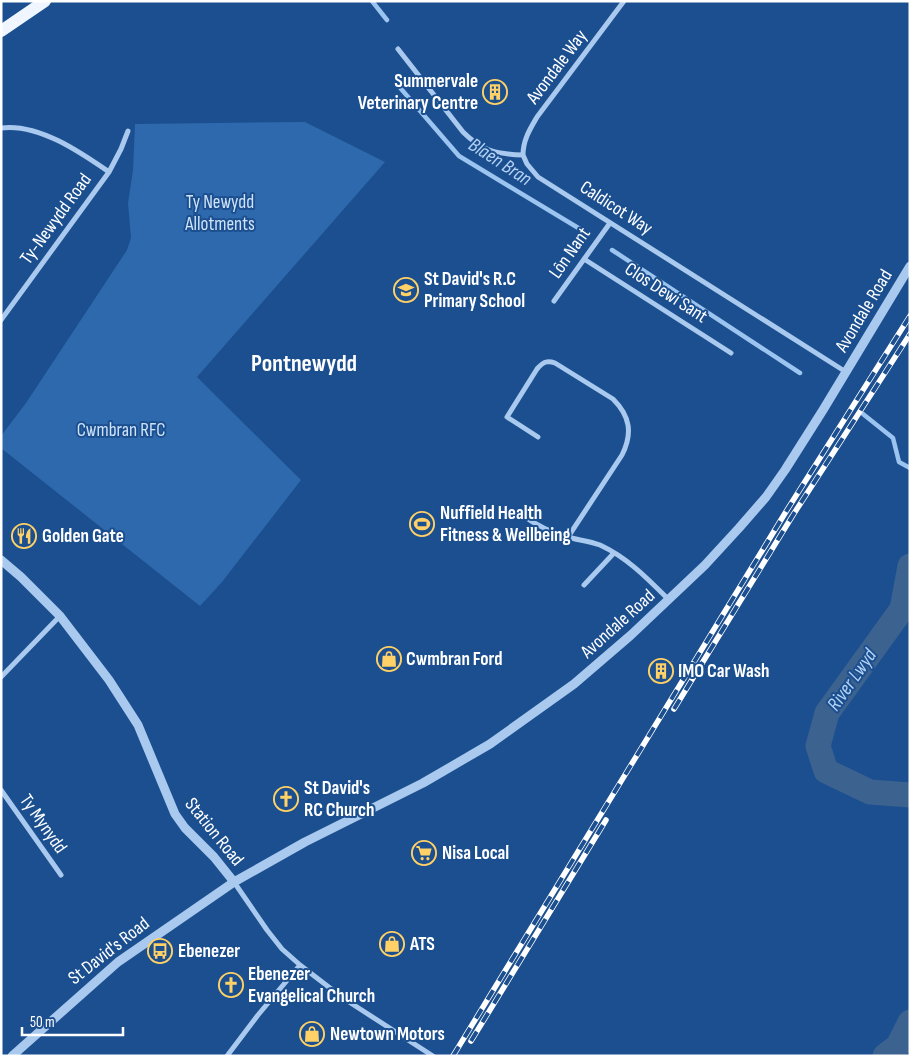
<svg xmlns="http://www.w3.org/2000/svg" width="911" height="1057" viewBox="0 0 911 1057" font-family="'Sofia Sans Condensed',sans-serif">
<style>
.green{fill:#2e69ad}
.lines{fill:none;stroke-linecap:round;stroke-linejoin:round}
.stream{stroke:#9cc4f0;stroke-width:4.5}
.river{stroke:#3c6290;stroke-width:25}
.minor{stroke:#a9c9ee;stroke-width:5}
.tertiary{stroke:#a9c9ee;stroke-width:9}
.primary{stroke:#f0f6ff;stroke-width:12}
.rail-casing{stroke:#fff;stroke-width:5.5}
.rail{stroke:#1b4f8f;stroke-width:4;stroke-dasharray:11;stroke-linecap:butt}
.labels{text-anchor:middle;dominant-baseline:central;stroke-width:4;stroke-linejoin:round;paint-order:stroke}
.street-label{font-size:19px;fill:#fff;stroke:#1b4f8f}
.poi-label{font-size:19px;font-weight:bold;fill:#fff;stroke:#1b4f8f;text-anchor:start}
.park-label{font-size:19px;fill:#cfe3fa;stroke:#1b4f8f}
.water-label{font-size:20px;font-style:italic;fill:#b5d3f5;stroke:#1b4f8f}
.district-label{font-size:24px;font-weight:bold;fill:#fff;stroke:#1b4f8f}
</style>
<rect width="100%" height="100%" fill="#1b4f8f"/>
<!-- green -->
<path class="green" d="M 305,122 L 385,162 L 197,377 L 301,480 L 222,582 L 200,606 L 1,448 L 1,436 L 26,403 L 127,250 L 131,238 L 128,203 L 133,170 L 135,124 Z"/>
<g class="lines">
<!-- stream -->
<path class="stream" d="M 372,1 L 387,20
M 396,83 L 459,156 L 580,229
M 612,250 L 800,373
M 863,414 L 893,438 L 899,462 L 910,468"/>
<!-- river -->
<path class="river" d="M 910,566 L 902,609 L 827,713 L 818,746 L 826,771 L 870,792 L 910,795
M 885,1056 L 898,1046 L 910,1022"/>
<!-- minor -->
<path class="minor" d="M 398,49 L 463,132 C 482,151 496,154 523,155 L 527,164 L 538,177 L 846,372
M 1,128 C 38,123 80,152 109,172
M 523,155 C 523,140 530,129 537,117 L 624,1
M 584,259 L 731,353
M 554,301 L 610,223
M 1,320 L 109,172 L 121,149 L 128,131
M 538,437 L 507,417 L 537,369 C 543,362 547,360 555,363 L 613,399 C 630,416 633,433 622,455 L 568,537
M 522,515 C 536,525 550,532 567,537 C 578,540 589,541 600,545 C 628,558 648,579 669,600
M 584,585 L 614,553
M 1,677 L 60,616
M 1,790 L 61,875
M 234,882 L 267,930 L 282,949 L 300,965 L 343,998 L 433,1056
M 227,1056 L 258,1015 L 300,965"/>
<!-- tertiary -->
<path class="tertiary" d="M 1,560 L 21,577 L 60,616 L 109,680 L 138,725 L 175,814 L 185,828 L 214,857 L 234,882
M 12,1056 L 118,962 L 234,882 L 305,842 L 423,783 L 490,744 L 574,684 L 631,635 L 705,565 L 739,528 L 766,497 L 785,470 L 823,410 L 910,266"/>
<!-- primary -->
<path class="primary" d="M 1,31 L 45,1"/>
<defs>
<path id="rail" d="M 674,709 L 793,515 L 910,334
M 471,1041 L 606,820
M 453,1056 L 787,510 L 910,316"/>
</defs>
<!-- rail casing -->
<use href="#rail" class="rail-casing"/>
<!-- rail -->
<use href="#rail" class="rail"/>
</g>
<!-- icons -->
<defs>
<symbol id="building-ring" viewBox="-11 -11 22 22"><circle r="9.5" fill="#1b4f8f" stroke="#ffd166" stroke-width="1.5"/><path d="M-4-6H4V6H1V3H-1V6H-4ZM-2.5-4.3h1.7v1.8h-1.7ZM.8-4.3h1.7v1.8H.8ZM-2.5-1h1.7V.8h-1.7ZM.8-1h1.7V.8H.8Z" fill="#ffd166"/></symbol>
<symbol id="school-ring" viewBox="-11 -11 22 22"><circle r="9.5" fill="#1b4f8f" stroke="#ffd166" stroke-width="1.5"/><path d="M0-5L7-2L0 1L-7-2ZM-4 1L0 2.5L4 1V4Q0 6-4 4Z" fill="#ffd166"/></symbol>
<symbol id="stadium-ring" viewBox="-11 -11 22 22"><circle r="9.5" fill="#1b4f8f" stroke="#ffd166" stroke-width="1.5"/><path d="M0-5a6.5 5 0 1 0 0 10a6.5 5 0 1 0 0-10ZM-3.5-1.8h7v3.6h-7Z" fill="#ffd166"/></symbol>
<symbol id="restaurant-ring" viewBox="-11 -11 22 22"><circle r="9.5" fill="#1b4f8f" stroke="#ffd166" stroke-width="1.5"/><path d="M-5-6h1v4h1v-4h1v4h1v-4h1v5L-1.5 .5V6h-2V.5L-5-1ZM5-6V6H3V1.5H1.5Q1.5-4 5-6Z" fill="#ffd166"/></symbol>
<symbol id="shop-ring" viewBox="-11 -11 22 22"><circle r="9.5" fill="#1b4f8f" stroke="#ffd166" stroke-width="1.5"/><path d="M-5-2.5h2.3a2.7 3.5 0 0 1 5.4 0H5L5.5 6h-11ZM-1.5-2.5h3a1.5 2.3 0 0 0-3 0Z" fill="#ffd166"/></symbol>
<symbol id="church-ring" viewBox="-11 -11 22 22"><circle r="9.5" fill="#1b4f8f" stroke="#ffd166" stroke-width="1.5"/><path d="M-1.2-6h2.4v3.5h3.3v2.4h-3.3V6h-2.4V-.1h-3.3v-2.4h3.3Z" fill="#ffd166"/></symbol>
<symbol id="supermarket-ring" viewBox="-11 -11 22 22"><circle r="9.5" fill="#1b4f8f" stroke="#ffd166" stroke-width="1.5"/><path d="M-6-5.5h2.5l.6 2H6L4.5 2H-2.5L-4.4-4H-6ZM-1.5 3.2a1.3 1.3 0 1 0 .1 0ZM3 3.2a1.3 1.3 0 1 0 .1 0Z" fill="#ffd166"/></symbol>
<symbol id="bus-ring" viewBox="-11 -11 22 22"><circle r="9.5" fill="#1b4f8f" stroke="#ffd166" stroke-width="1.5"/><path d="M-5-6H5V4H4V6H2V4H-2V6H-4V4H-5ZM-3.5-4V0h7V-4ZM-3.5 1.2v1.5H-2V1.2ZM2 1.2v1.5H3.5V1.2Z" fill="#ffd166"/></symbol>
</defs>
<g fill-rule="evenodd">
<use href="#building-ring" x="481" y="78" width="28" height="28"/>
<use href="#school-ring" x="392" y="276" width="28" height="28"/>
<use href="#stadium-ring" x="408" y="510" width="28" height="28"/>
<use href="#restaurant-ring" x="10" y="522" width="28" height="28"/>
<use href="#shop-ring" x="375" y="645" width="28" height="28"/>
<use href="#building-ring" x="647" y="657" width="28" height="28"/>
<use href="#church-ring" x="272" y="785" width="28" height="28"/>
<use href="#supermarket-ring" x="410" y="839" width="28" height="28"/>
<use href="#shop-ring" x="378" y="930" width="28" height="28"/>
<use href="#bus-ring" x="146" y="937" width="28" height="28"/>
<use href="#church-ring" x="217" y="971" width="28" height="28"/>
<use href="#shop-ring" x="298" y="1020" width="28" height="28"/>
</g>
<g class="labels">
<!-- street labels -->
<g class="street-label">
<text transform="translate(557 67) rotate(-53)">Avondale Way</text>
<text transform="translate(616 208) rotate(33)">Caldicot Way</text>
<text transform="translate(56 219) rotate(-54)">Ty-Newydd Road</text>
<text transform="translate(570 253) rotate(-55)">Lôn Nant</text>
<text transform="translate(666 293) rotate(33)">Clos Dewi Sant</text>
<text transform="translate(864 311) rotate(-59)">Avondale Road</text>
<text transform="translate(618 624) rotate(-42)">Avondale Road</text>
<text transform="translate(43 824) rotate(55)">Ty Mynydd</text>
<text transform="translate(214 832) rotate(51)">Station Road</text>
<text transform="translate(109 951) rotate(-38)">St David's Road</text>
</g>
<!-- poi labels -->
<g class="poi-label">
<text x="478" y="81" text-anchor="end">Summervale<tspan x="478" dy="22">Veterinary Centre</tspan></text>
<text x="424" y="279">St David's R.C<tspan x="424" dy="22">Primary School</tspan></text>
<text x="440" y="513">Nuffield Health<tspan x="440" dy="22">Fitness &amp; Wellbeing</tspan></text>
<text x="42" y="536">Golden Gate</text>
<text x="406" y="659">Cwmbran Ford</text>
<text x="678" y="671">IMO Car Wash</text>
<text x="304" y="788">St David's<tspan x="304" dy="22">RC Church</tspan></text>
<text x="442" y="853">Nisa Local</text>
<text x="410" y="944">ATS</text>
<text x="178" y="951">Ebenezer</text>
<text x="248" y="974">Ebenezer<tspan x="248" dy="22">Evangelical Church</tspan></text>
<text x="330" y="1034">Newtown Motors</text>
</g>
<!-- park labels -->
<g class="park-label">
<text x="220" y="202">Ty Newydd<tspan x="220" dy="22">Allotments</tspan></text>
<text x="121" y="430">Cwmbran RFC</text>
</g>
<!-- water labels -->
<g class="water-label">
<text transform="translate(500 162) rotate(33)">Blaen Bran</text>
<text transform="translate(852 680) rotate(-55)">River Lwyd</text>
</g>
<!-- district labels -->
<g class="district-label">
<text x="304" y="363">Pontnewydd</text>
</g>
</g>
<!-- border -->
<rect width="911" height="1057" fill="none" stroke="#ffffff" stroke-width="5"/>
<!-- scale -->
<path d="M22 1027v8h101v-8" fill="none" stroke="#ffffff" stroke-width="2.5"/>
<text x="30" y="1027" font-size="15" fill="#ffffff" stroke="#1b4f8f" stroke-width="4" paint-order="stroke">50 m</text>
</svg>
